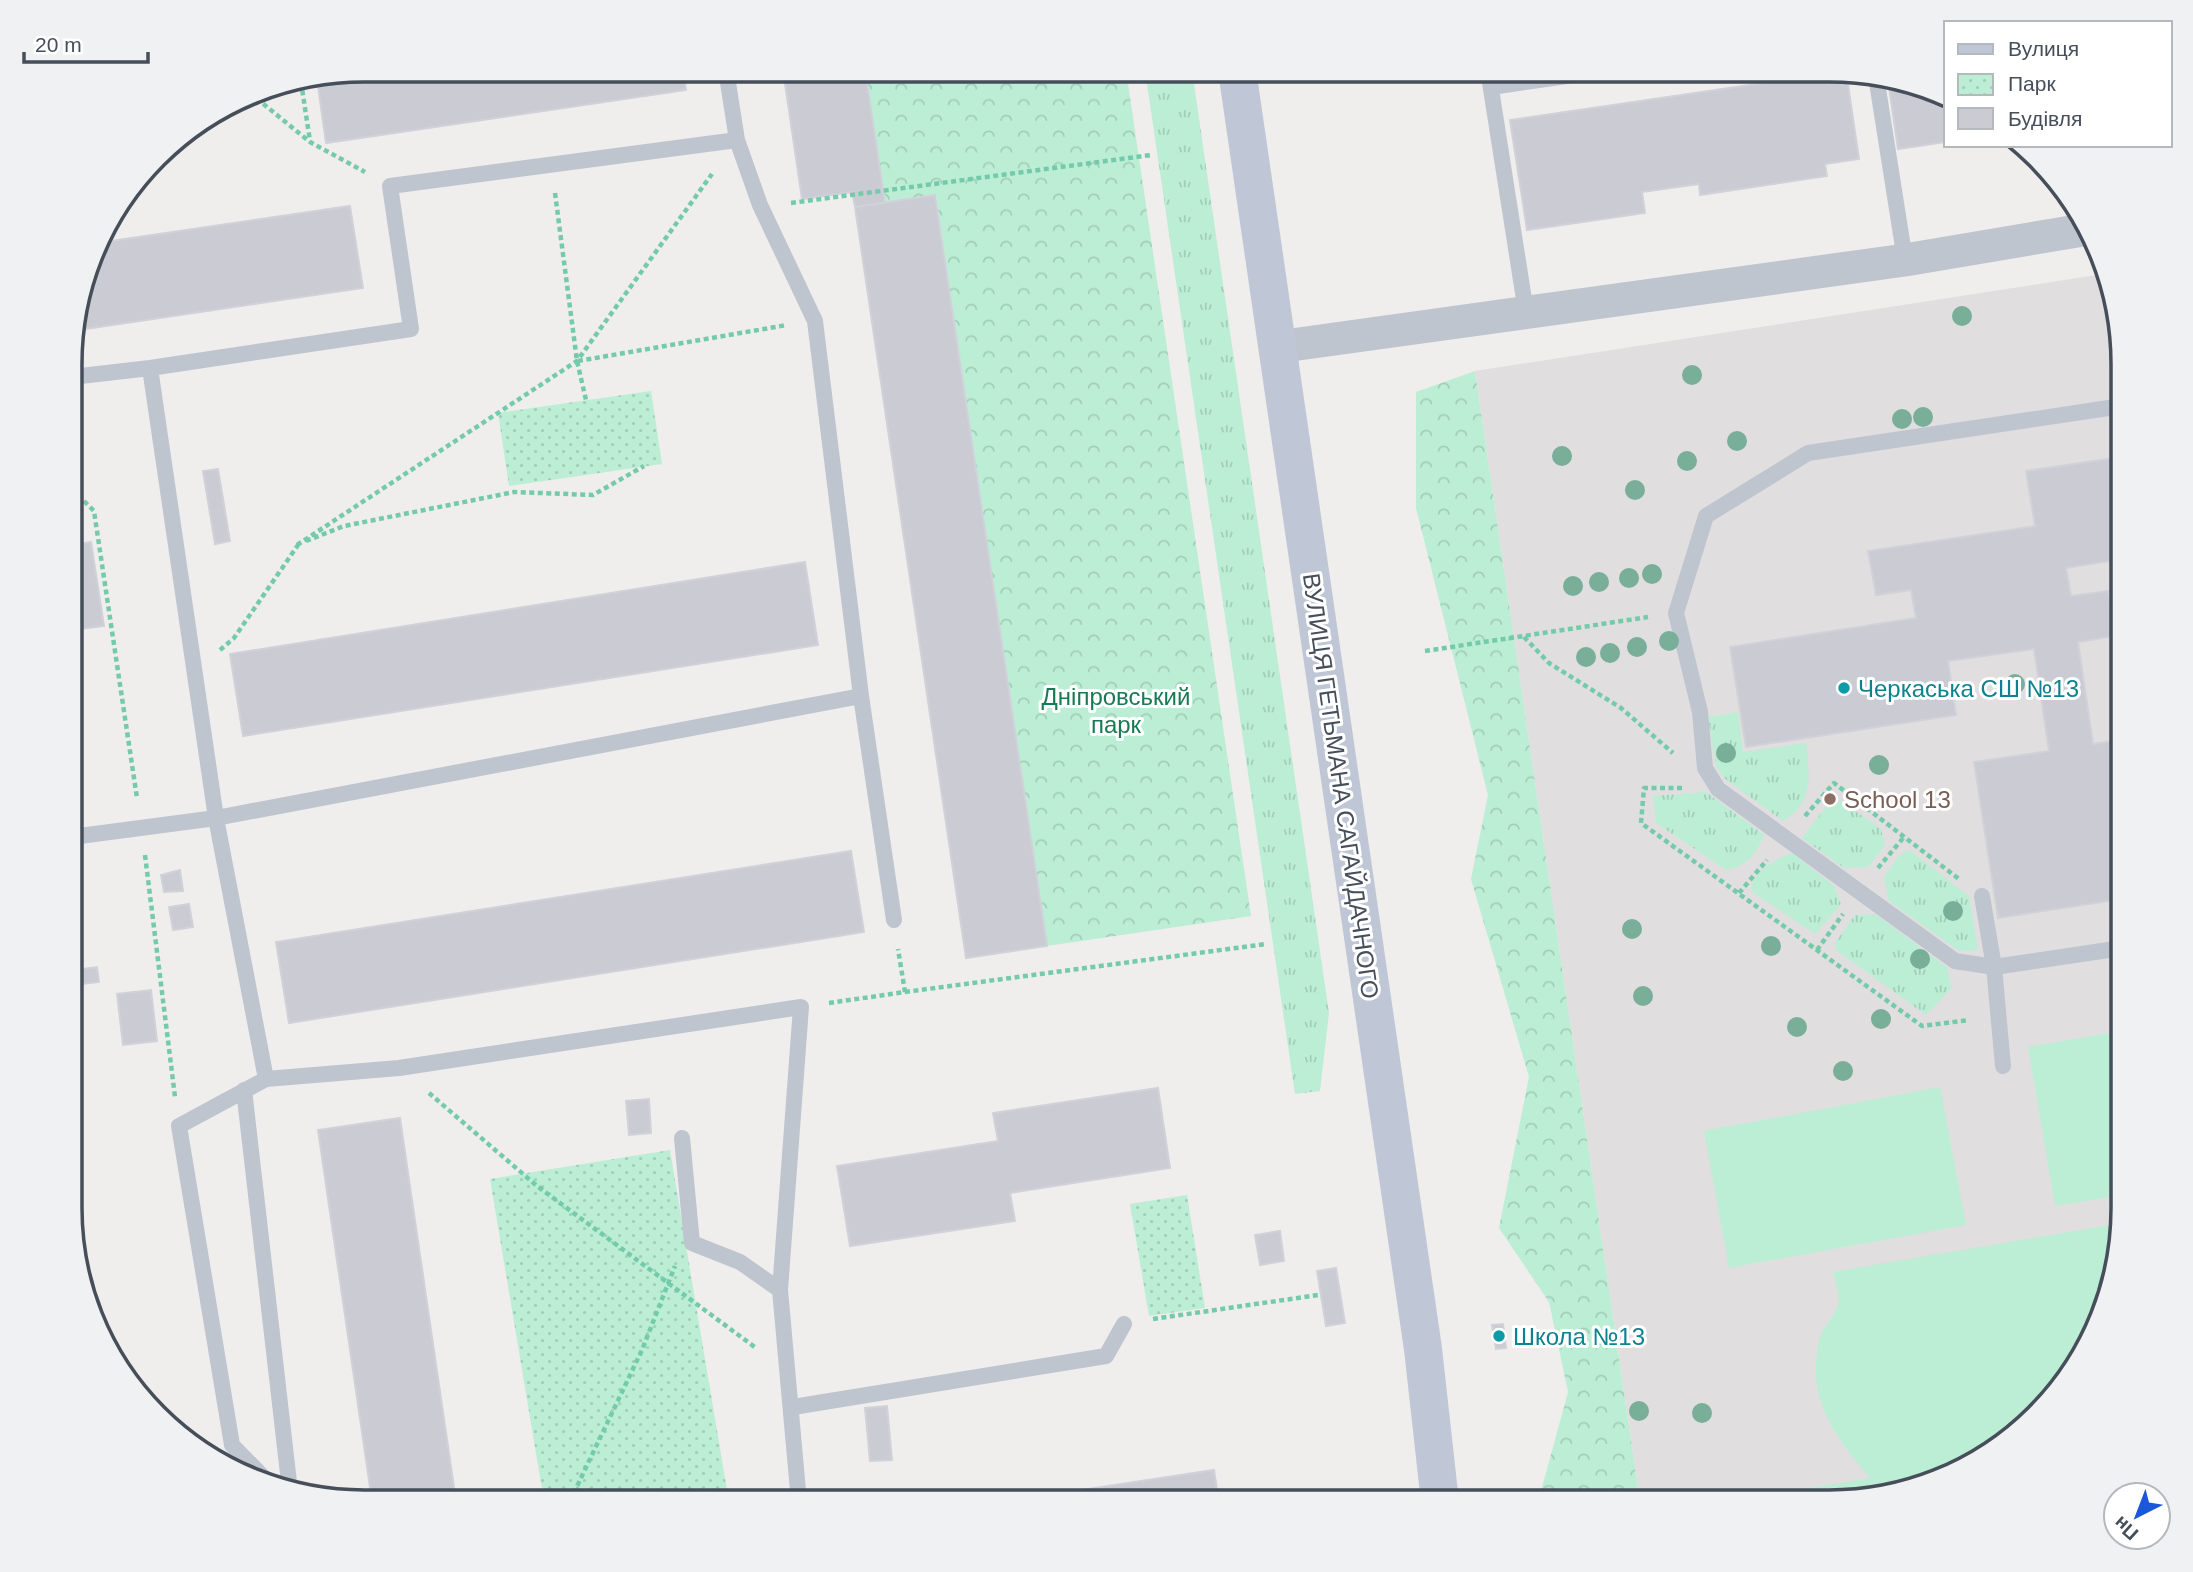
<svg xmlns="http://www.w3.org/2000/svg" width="2193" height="1572" viewBox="0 0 2193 1572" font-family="Arial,sans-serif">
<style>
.education{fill:#e1dedf}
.grass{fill:url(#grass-tufts)}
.forest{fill:url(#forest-crowns)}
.park{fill:url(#park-dots)}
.pitch{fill:#bbeed5}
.building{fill:#cacbd3;stroke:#d1d2d9;stroke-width:2}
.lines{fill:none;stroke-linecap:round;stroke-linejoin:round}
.path{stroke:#74cbab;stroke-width:4.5;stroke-dasharray:5 3.5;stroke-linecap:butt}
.lane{stroke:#bec5cf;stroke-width:16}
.street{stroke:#bec5cf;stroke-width:33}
.secondary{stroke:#bfc7d6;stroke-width:38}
.tree{fill:#79ae99}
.culture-dot{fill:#0f9aa8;stroke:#fff;stroke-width:2.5}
.education-dot{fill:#8d6e63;stroke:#fff;stroke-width:2.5}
.labels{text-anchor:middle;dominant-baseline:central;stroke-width:6;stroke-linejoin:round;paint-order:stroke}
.culture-label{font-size:24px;fill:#0d838f;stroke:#fff;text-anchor:start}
.park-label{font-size:24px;fill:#187a55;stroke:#fff}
.street-label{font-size:24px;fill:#464e5a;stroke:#fff}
.education-label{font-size:24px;fill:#785e54;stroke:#fff;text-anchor:start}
.rim{fill:none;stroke:#464e5a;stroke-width:3.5}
</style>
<defs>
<pattern id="grass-tufts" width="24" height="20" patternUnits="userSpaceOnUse" patternTransform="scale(1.75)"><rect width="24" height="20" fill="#bbeed5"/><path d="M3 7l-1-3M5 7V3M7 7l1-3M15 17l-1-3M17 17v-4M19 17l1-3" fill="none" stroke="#a2ceb9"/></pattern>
<pattern id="forest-crowns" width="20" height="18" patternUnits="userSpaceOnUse" patternTransform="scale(1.75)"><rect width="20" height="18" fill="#bbeed5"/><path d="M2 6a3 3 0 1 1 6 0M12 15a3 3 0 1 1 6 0" fill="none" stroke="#a2ceb9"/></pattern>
<pattern id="park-dots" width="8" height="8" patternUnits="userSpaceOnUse" patternTransform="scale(1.75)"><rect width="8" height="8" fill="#bbeed5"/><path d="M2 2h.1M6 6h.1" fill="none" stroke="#a2ceb9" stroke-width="1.8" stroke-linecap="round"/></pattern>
</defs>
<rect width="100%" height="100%" fill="#f0eded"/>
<!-- education -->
<path class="education" d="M 2103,274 L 2122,345 L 2122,1227 L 2101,1320 L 2062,1387 L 1960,1472 L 1830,1502 L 1640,1502 L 1475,371 Z"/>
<!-- grass -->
<path class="grass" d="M 1145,70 L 1192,70 L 1329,1013 L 1320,1091 L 1295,1094 Z
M 1738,712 L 1743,752 L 1806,743 C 1810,774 1814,803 1783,821 L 1724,778 L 1716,766 L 1708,717 Z
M 1706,792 L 1764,835 C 1756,854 1747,866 1726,870 L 1656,823 L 1653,796 Z
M 1841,801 L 1881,829 L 1885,845 L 1868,867 L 1844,868 L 1802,838 L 1824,809 Z
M 1909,850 L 1969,896 L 1978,950 L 1959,951 L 1889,901 L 1884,877 L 1898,857 Z
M 1792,853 L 1834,886 L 1841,904 L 1815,934 L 1754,893 L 1751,887 C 1757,870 1775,859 1792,853 Z
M 1875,914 L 1948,968 L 1951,989 L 1926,1015 L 1836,950 L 1835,943 L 1855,915 Z"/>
<!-- forest -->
<path class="forest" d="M 865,70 L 1126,70 L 1251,916 L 1047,946 L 936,196 L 885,203 Z
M 1475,371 L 1640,1502 L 1538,1502 L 1568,1392 L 1549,1302 L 1499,1228 L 1529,1077 L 1471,879 L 1488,795 L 1416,508 L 1416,392 Z"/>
<!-- park -->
<path class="park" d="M 651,391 L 662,464 L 509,486 L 498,413 Z
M 670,1150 L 729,1502 L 544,1501 L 490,1179 Z
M 1187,1195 L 1205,1308 L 1149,1316 L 1130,1204 Z"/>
<!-- pitch -->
<path class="pitch" d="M 2122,1031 L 2122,1195 L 2055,1206 L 2028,1047 Z
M 1940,1087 L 1966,1225 L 1729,1268 L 1704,1131 Z
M 2122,1223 L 2101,1320 L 2062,1387 L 1960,1472 L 1830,1502 L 1744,1502 L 1744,1499 L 1870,1478 C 1833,1434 1805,1397 1820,1337 C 1823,1326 1836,1316 1838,1304 C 1840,1295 1835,1281 1833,1272 Z"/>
<!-- building -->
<path class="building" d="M 364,70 L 683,70 L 686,90 L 326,143 L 317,79 Z
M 783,70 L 865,70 L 885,203 L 855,207 L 852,192 L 802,199 Z
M 1846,71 L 1859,159 L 1825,164 L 1827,176 L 1700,195 L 1699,184 L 1642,192 L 1645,213 L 1527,230 L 1510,120 Z
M 1913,84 L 1946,98 L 1946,142 L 1898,149 L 1889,87 Z
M 935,195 L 1047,946 L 966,958 L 855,207 Z
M 350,206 L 363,288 L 72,331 L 98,243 Z
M 2122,457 L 2122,559 L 2066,568 L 2071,596 L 2108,591 L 2115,636 L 2078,642 L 2093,744 L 2122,740 L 2122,899 L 1998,918 L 1974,762 L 2049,751 L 2034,649 L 1948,661 L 1956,715 L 1746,747 L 1730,647 L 1916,618 L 1911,590 L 1876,595 L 1868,551 L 2035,526 L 2026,471 Z
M 218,469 L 230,541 L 215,544 L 203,471 Z
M 91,542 L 104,626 L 72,630 L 72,545 Z
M 805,562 L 818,645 L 243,736 L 230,654 Z
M 851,851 L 864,932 L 289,1023 L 276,942 Z
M 180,870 L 183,891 L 164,892 L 161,875 Z
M 189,904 L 193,927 L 173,930 L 169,907 Z
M 97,967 L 99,982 L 83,984 L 82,969 Z
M 151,990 L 157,1041 L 123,1045 L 117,994 Z
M 1158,1088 L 1170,1168 L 1010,1193 L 1015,1221 L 850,1246 L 837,1166 L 998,1141 L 993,1113 Z
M 649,1099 L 651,1133 L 629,1135 L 626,1101 Z
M 400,1118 L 456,1501 L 372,1501 L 318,1130 Z
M 72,1177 L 90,1297 L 72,1246 Z
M 1280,1231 L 1284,1261 L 1260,1265 L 1255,1235 Z
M 1336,1268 L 1345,1323 L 1326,1326 L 1317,1271 Z
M 1503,1324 L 1506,1348 L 1496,1349 L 1492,1325 Z
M 887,1406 L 892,1460 L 870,1461 L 865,1408 Z
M 1214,1470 L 1219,1502 L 1049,1502 L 1048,1495 Z"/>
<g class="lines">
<!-- path -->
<path class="path" d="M 301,82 L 310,141
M 250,93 L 310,142 L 365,172
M 555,193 L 577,361 L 586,400
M 791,203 L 1151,155
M 578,361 L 787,325
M 72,489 L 94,511 L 137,798
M 306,541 L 344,526 L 514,492 L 593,495 L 644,466
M 297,545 L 577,361 L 712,174
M 2122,583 L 2122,588
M 2111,614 L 2122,612
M 1524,637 L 1549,663 L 1621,708 L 1673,753
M 220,650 L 234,638 L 298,545
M 1425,651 L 1648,617
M 1682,788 L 1644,788 L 1641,823 L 1922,1026 L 1969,1020
M 1805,816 L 1834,783 L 1959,879
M 145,855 L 175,1097
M 1878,868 L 1904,837
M 1739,893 L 1767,860
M 1817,950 L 1843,914
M 905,992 L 1266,944
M 829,1003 L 905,992 L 898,949
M 429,1093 L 537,1186 L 756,1348
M 1153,1319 L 1318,1295
M 570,1501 L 642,1350 L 675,1266"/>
<!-- lane -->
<path class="lane" d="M 726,70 L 737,140 L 760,205 L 815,321 L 861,696
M 1488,70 L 1526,312
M 1876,76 L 1905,260
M 1491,87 L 1602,71
M 150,368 L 411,329 L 390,186 L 737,140
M 72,377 L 150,368 L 216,818 L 266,1079 L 179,1126 L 232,1445 L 273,1487
M 72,837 L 216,818 L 861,696 L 894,920
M 1982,896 L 1994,967 L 2122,948
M 2003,1066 L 1994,967 L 1955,961 L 1718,789 L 1705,768 L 1700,712 L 1676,613 L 1706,516 L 1808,453 L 2122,406
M 266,1079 L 399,1068 L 801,1007 L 780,1290 L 799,1502
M 244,1090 L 290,1491
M 682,1138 L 692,1243 L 740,1262 L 780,1290
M 793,1407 L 1106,1356 L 1124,1324"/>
<!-- street -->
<path class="street" d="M 1277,347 L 1905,260 L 2089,229"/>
<!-- secondary -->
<path class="secondary" d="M 1237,70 L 1423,1349 L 1440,1502"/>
</g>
<!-- trees -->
<g class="tree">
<circle cx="1962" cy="316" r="10"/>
<circle cx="1692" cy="375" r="10"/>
<circle cx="1923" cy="417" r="10"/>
<circle cx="1902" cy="419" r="10"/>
<circle cx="1737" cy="441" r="10"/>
<circle cx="1562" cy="456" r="10"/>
<circle cx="1687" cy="461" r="10"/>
<circle cx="1635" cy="490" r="10"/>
<circle cx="1652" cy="574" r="10"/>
<circle cx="1629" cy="578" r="10"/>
<circle cx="1599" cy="582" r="10"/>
<circle cx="1573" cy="586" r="10"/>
<circle cx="1669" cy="641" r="10"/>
<circle cx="1637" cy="647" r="10"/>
<circle cx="1610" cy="653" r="10"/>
<circle cx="1586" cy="657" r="10"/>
<circle cx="2015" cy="684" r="10"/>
<circle cx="1726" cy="753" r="10"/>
<circle cx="1879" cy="765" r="10"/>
<circle cx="1953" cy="911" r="10"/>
<circle cx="1632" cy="929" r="10"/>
<circle cx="1771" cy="946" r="10"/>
<circle cx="1920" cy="959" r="10"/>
<circle cx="1643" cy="996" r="10"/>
<circle cx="1881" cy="1019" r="10"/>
<circle cx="1797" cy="1027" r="10"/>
<circle cx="1843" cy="1071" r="10"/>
<circle cx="1639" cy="1411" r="10"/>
<circle cx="1702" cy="1413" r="10"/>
</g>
<!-- markers -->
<g class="culture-dot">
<circle cx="1844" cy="688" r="7"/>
<circle cx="1499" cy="1336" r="7"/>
</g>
<circle class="education-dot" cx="1830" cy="799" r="7"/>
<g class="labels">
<!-- culture labels -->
<g class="culture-label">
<text x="1858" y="688">Черкаська СШ №13</text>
<text x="1513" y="1336">Школа №13</text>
</g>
<!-- park labels -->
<g class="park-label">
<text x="1116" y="696">Дніпровський<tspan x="1116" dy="28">парк</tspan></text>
</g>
<!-- street labels -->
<g class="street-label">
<text transform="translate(1341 786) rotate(82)">ВУЛИЦЯ ГЕТЬМАНА САГАЙДАЧНОГО</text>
</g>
<!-- education labels -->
<g class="education-label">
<text x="1844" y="799">School 13</text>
</g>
</g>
<!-- crop -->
<path d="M0 0H2193V1572H0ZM364 82H1829A282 282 0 0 1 2111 364V1208A282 282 0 0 1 1829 1490H364A282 282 0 0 1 82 1208V364A282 282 0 0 1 364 82Z" fill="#f0f1f2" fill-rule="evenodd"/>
<path class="rim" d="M364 82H1829A282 282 0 0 1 2111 364V1208A282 282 0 0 1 1829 1490H364A282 282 0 0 1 82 1208V364A282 282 0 0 1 364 82Z"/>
<!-- legend -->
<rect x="1944" y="21" width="228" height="126" fill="#ffffff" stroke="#b5b8bd" stroke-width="2"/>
<rect x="1958" y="44" width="35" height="10" fill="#bfc7d6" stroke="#b5b8bd" stroke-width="2"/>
<text x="2008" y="56" font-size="21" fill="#464e5a">Вулиця</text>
<rect x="1958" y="74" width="35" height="21" fill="url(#park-dots)" stroke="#b5b8bd" stroke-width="2"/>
<text x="2008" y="91" font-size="21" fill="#464e5a">Парк</text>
<rect x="1958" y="108" width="35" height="21" fill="#cacbd3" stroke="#b5b8bd" stroke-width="2"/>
<text x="2008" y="126" font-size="21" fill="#464e5a">Будівля</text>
<!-- north arrow -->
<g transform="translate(2137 1516) rotate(222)"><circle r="33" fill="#ffffff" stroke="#b5b8bd" stroke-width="2"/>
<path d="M0-5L12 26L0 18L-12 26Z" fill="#1b57db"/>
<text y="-10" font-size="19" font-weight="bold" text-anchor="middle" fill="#464e5a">Пн</text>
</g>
<!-- scale -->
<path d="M24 52v10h124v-10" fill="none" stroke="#464e5a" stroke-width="3.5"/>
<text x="35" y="52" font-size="21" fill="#464e5a" stroke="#ffffff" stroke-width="5" paint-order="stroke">20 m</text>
</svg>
